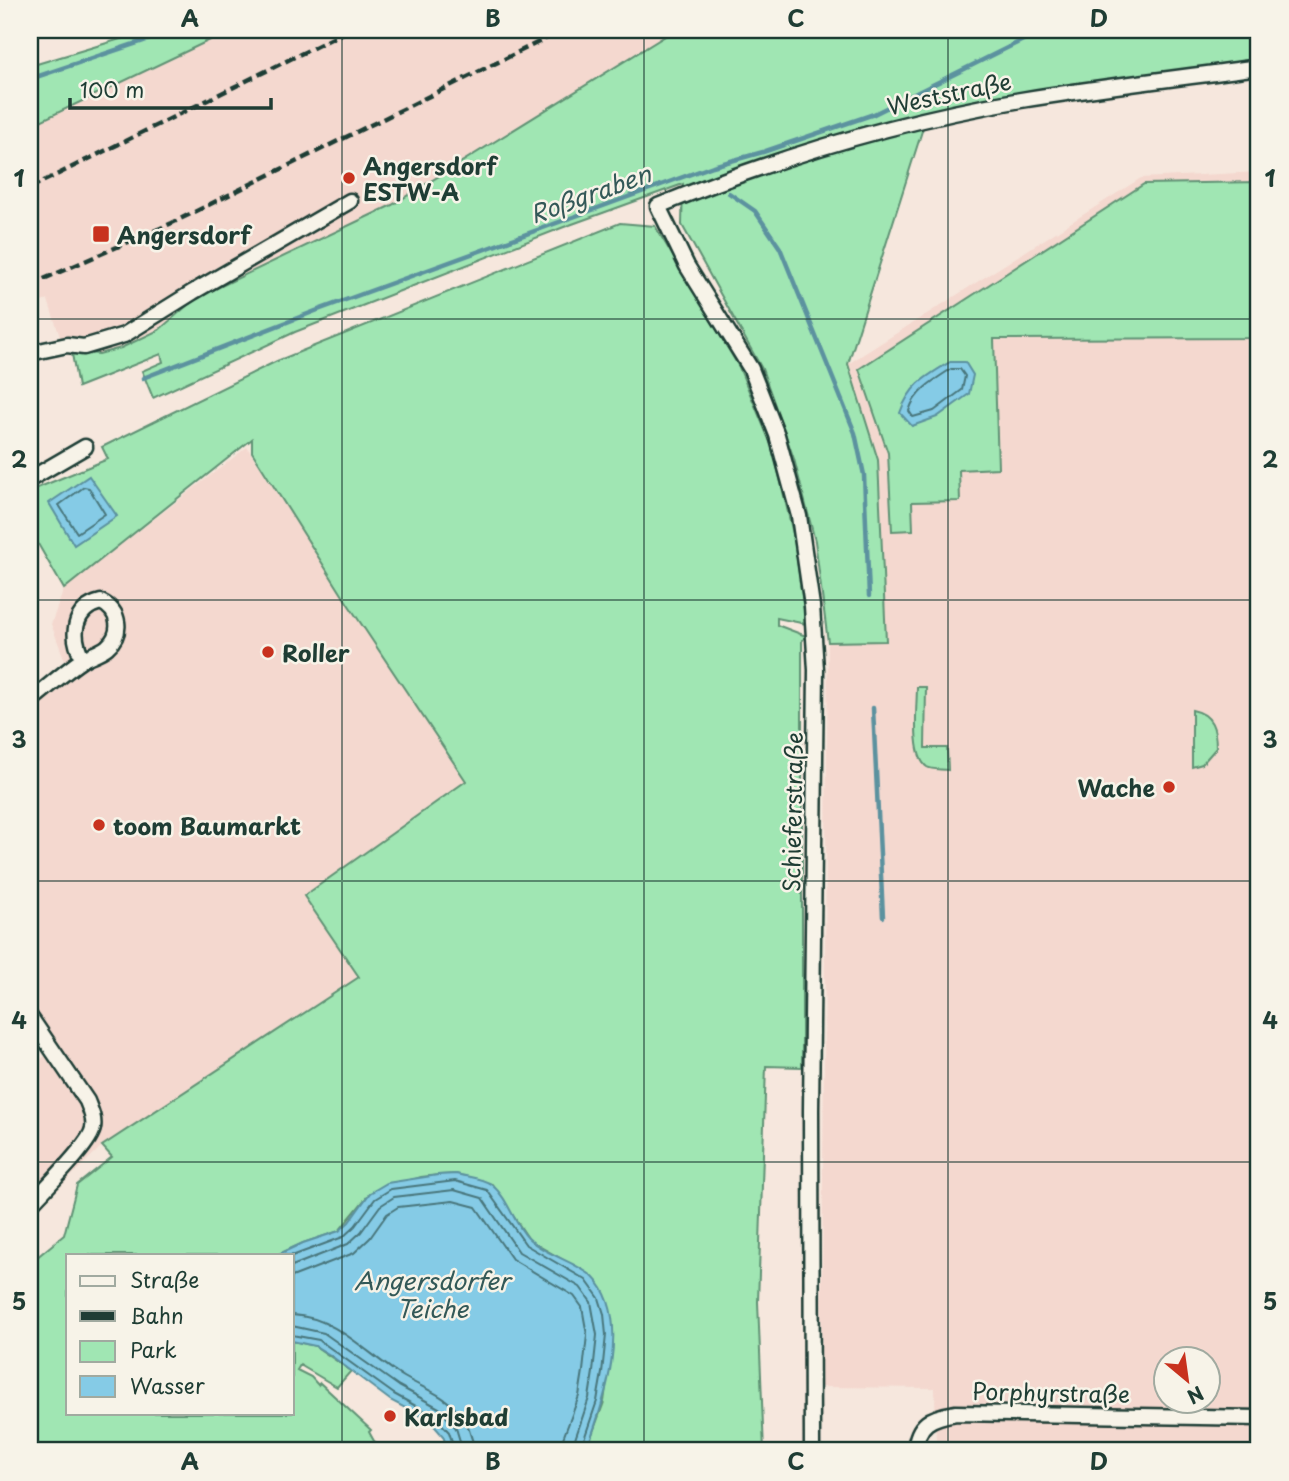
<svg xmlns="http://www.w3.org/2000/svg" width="1289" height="1481" viewBox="0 0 1289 1481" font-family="'Playpen Sans',sans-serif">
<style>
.built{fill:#f4d8cf;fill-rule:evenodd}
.green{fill:#a0e6b3;stroke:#609274;stroke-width:2}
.water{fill:#85cbe6;stroke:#5c929f;stroke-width:2}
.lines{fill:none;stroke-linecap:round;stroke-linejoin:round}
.shore{stroke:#48767b;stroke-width:2}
.stream{stroke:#5c929f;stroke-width:4.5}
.street-casing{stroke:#1f3d34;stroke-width:19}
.street{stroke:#f7f3e8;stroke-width:14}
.rail{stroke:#1f3d34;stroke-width:4.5;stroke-dasharray:10 5;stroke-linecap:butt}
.grid{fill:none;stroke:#1f3d34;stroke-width:2;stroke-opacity:0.55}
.poi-dot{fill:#c8321e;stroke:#f7f3e8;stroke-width:2.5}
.labels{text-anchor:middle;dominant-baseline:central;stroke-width:5;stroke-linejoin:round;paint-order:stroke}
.street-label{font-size:23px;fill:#1f3d34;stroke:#f7f3e8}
.poi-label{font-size:23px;font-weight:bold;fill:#1f3d34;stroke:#f7f3e8;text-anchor:start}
.water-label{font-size:24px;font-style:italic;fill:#335958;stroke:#f7f3e8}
.neatline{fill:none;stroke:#1f3d34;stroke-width:2.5}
.grid-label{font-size:23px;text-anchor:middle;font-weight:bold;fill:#1f3d34}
</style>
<rect width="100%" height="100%" fill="#f6e7dd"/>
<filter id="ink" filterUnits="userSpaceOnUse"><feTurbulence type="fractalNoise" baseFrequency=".0143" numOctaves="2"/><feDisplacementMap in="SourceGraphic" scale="14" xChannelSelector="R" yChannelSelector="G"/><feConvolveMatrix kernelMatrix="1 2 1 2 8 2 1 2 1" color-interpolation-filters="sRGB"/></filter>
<g filter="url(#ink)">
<!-- built -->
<path class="built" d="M 231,30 L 675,30 L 392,205 L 196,298 L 159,330 L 121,348 L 99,354 L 75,352 L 61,340 L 48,300 L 30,305 L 30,126 Z
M 1259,172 L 1259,1451 L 936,1451 L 935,1388 L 821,1387 L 828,642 L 885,641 L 878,460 L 848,364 L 1141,178 ZM 1166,1358 L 1208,1358 L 1208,1400 L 1166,1400 Z
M 247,447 L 466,781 L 305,896 L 359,977 L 102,1146 L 30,1216 L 30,1067 L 52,1051 L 30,1016 L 30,692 L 65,661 L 51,624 L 64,589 Z"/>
<!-- green -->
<path class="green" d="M 143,30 L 231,30 L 30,126 L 30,66 L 127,37 Z
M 675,30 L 1259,30 L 1259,60 L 1008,95 L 928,112 L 848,364 L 878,460 L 886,641 L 828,642 L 815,541 L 794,459 L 762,369 L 682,225 L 683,184 L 564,227 L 295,332 L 153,398 L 142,371 L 163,362 L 161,354 L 78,387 L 72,354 L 75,352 L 99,354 L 121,348 L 159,330 L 196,298 L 392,205 Z
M 1259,182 L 1259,338 L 994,339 L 998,468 L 959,470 L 960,501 L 912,502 L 913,530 L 892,531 L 888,453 L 859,369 L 1144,184 Z
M 620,223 L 655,226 L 739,367 L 773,449 L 794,538 L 806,624 L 777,618 L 777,625 L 806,636 L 802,641 L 802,1067 L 766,1066 L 758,1302 L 764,1451 L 586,1451 L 604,1402 L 613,1335 L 590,1275 L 530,1241 L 492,1184 L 456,1174 L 438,1175 L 421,1177 L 370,1193 L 339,1231 L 303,1243 L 277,1255 L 68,1255 L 68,1413 L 292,1413 L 292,1341 L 315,1346 L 351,1371 L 337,1387 L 300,1365 L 297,1370 L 311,1377 L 318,1385 L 320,1383 L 371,1430 L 369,1432 L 374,1441 L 387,1451 L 30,1451 L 30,1263 L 64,1235 L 77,1185 L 112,1157 L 102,1146 L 359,977 L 304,896 L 466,781 L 348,604 L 252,452 L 252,439 L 64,589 L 30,530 L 30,491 L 108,459 L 102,447 L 277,361 Z
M 917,687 L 926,687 L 925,748 L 947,748 L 948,770 C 941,769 932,770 927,767 C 911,756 917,705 917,687 Z
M 1192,710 C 1213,714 1216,729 1216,748 L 1202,764 L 1192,767 Z"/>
<!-- water -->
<path class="water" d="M 950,362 L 965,362 L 973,375 L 969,394 L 937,417 L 912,426 L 900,413 C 910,385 925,377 950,362 Z
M 89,476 L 117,516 L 74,545 L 49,503 Z
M 456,1174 C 467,1177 484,1178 492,1185 C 508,1198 514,1224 528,1238 C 546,1256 574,1260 593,1277 C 634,1318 603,1406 586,1451 L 448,1451 L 443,1436 L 430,1421 L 390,1400 L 330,1355 L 315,1346 L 292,1341 L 292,1255 L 277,1255 L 303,1243 L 339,1231 L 349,1222 L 370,1193 L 387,1183 L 438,1175 Z"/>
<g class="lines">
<!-- shore -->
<path class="shore" d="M 951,369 L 960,369 L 965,376 L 962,390 L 934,411 L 913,417 L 909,411 C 915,391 934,380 951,369 Z
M 84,487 L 89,488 L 105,514 L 77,533 L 59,505 Z
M 292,1256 L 343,1237 L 355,1226 L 375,1199 L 391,1189 L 455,1181 L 487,1190 L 526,1245 L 586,1280 L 599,1298 L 604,1314 L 606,1335 L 602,1373 L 597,1401 L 580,1451
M 292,1266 L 348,1244 L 361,1232 L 380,1206 L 394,1197 L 454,1190 L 482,1198 L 519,1252 L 580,1287 L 591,1302 L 597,1335 L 593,1372 L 589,1398 L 571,1451
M 292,1277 L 354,1253 L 370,1238 L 387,1214 L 398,1207 L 453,1201 L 476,1207 L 512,1259 L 574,1296 L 582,1307 L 587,1335 L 583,1371 L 579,1396 L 562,1441 L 560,1451
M 292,1315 C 338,1317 367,1355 404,1377 C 422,1388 444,1394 458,1412 C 467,1422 473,1437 474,1451
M 292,1326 L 324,1333 L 399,1386 L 439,1408 L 456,1428 L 463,1451
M 292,1335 L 319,1340 L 394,1394 L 434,1416 L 449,1432 L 455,1451"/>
<!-- stream -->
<path class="stream" d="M 30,79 L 176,30
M 729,193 L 755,211 L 780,248 L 855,433 L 864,475 L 869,596
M 143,378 L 318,310 L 713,166 L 763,152 L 874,114 L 1043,30
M 873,708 L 883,917"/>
<defs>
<path id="street" d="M 30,353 L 67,345 L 84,347 L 124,335 L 193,292 L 350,201
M 30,479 L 85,447
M 30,701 C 47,688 64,672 82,660 C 89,655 100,653 107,647 C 123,633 120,611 101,602 C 73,609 70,636 83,659
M 30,1017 L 87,1101 C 90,1109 95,1119 93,1128 C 91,1144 43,1190 30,1205
M 812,1451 L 811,1110 L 816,670 L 812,606 L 799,516 L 777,435 L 751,369 L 687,266 L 658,206 C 775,158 897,121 1021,100 C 1100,87 1180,78 1259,67
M 915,1451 C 917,1423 931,1417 956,1413 L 1259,1418"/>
</defs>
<!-- street casing -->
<use href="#street" class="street-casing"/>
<!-- street -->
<use href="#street" class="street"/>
<!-- rail -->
<path class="rail" d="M 30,188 L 349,30
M 30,285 L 172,223 L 563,30"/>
</g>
</g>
<!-- grid -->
<path class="grid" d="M 342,30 L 342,1451M 644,30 L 644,1451M 948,30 L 948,1451M 30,319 L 1259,319M 30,600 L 1259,600M 30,881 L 1259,881M 30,1162 L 1259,1162"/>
<!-- markers -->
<g class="poi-dot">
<circle cx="349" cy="178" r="7"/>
<rect x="92" y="225" width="18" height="18" rx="3.5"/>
<circle cx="268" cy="652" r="7"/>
<circle cx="1169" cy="787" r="7"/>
<circle cx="99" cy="825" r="7"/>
<circle cx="390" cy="1416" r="7"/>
</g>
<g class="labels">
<!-- street labels -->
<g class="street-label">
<text transform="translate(949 93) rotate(-12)">Weststraße</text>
<text transform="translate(792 812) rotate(-89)">Schieferstraße</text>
<text transform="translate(1051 1392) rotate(1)">Porphyrstraße</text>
</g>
<!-- poi labels -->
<g class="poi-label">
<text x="363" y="165">Angersdorf<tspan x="363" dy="26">ESTW-A</tspan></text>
<text x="117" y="234">Angersdorf</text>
<text x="282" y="652">Roller</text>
<text x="1155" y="787" text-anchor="end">Wache</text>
<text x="113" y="825">toom Baumarkt</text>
<text x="404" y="1416">Karlsbad</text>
</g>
<!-- water labels -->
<g class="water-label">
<text transform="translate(590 193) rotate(-20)">Roßgraben</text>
<text x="432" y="1280">Angersdorfer<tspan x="432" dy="28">Teiche</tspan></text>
</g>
</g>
<!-- margin -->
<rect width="1289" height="1481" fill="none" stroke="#f7f3e8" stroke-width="77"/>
<!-- legend -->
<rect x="66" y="1254" width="228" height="161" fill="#f7f3e8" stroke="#a1aaa0" stroke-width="2"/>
<rect x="80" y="1276" width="35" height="10" fill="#f7f3e8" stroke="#a1aaa0" stroke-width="2"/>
<text x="130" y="1288" font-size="21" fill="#1f3d34">Straße</text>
<rect x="80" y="1311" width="35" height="10" fill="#1f3d34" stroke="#a1aaa0" stroke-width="2"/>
<text x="130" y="1324" font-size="21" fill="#1f3d34">Bahn</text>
<rect x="80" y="1341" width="35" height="21" fill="#a0e6b3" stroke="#a1aaa0" stroke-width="2"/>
<text x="130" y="1358" font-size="21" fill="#1f3d34">Park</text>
<rect x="80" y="1376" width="35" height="21" fill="#85cbe6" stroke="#a1aaa0" stroke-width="2"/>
<text x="130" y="1394" font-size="21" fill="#1f3d34">Wasser</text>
<!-- north arrow -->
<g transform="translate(1187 1380) rotate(151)"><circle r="33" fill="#f7f3e8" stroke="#a1aaa0" stroke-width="2"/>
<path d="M0-5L12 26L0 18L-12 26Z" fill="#c8321e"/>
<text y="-10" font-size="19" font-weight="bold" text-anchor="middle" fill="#1f3d34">N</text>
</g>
<!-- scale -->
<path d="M70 98v10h201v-10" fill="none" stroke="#1f3d34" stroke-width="3.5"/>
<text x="80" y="98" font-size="21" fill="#1f3d34" stroke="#f7f3e8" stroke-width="5" paint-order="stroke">100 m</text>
<rect x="38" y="38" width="1212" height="1404" class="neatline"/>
<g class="grid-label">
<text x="190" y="27">A</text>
<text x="493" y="27">B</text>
<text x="796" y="27">C</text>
<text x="1099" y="27">D</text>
<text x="19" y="187">1</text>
<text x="1270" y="187">1</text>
<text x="19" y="468">2</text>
<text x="1270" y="468">2</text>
<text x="19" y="748">3</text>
<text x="1270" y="748">3</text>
<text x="19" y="1029">4</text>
<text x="1270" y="1029">4</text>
<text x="19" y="1310">5</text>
<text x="1270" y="1310">5</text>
<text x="190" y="1470">A</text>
<text x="493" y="1470">B</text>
<text x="796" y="1470">C</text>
<text x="1099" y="1470">D</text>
</g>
</svg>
